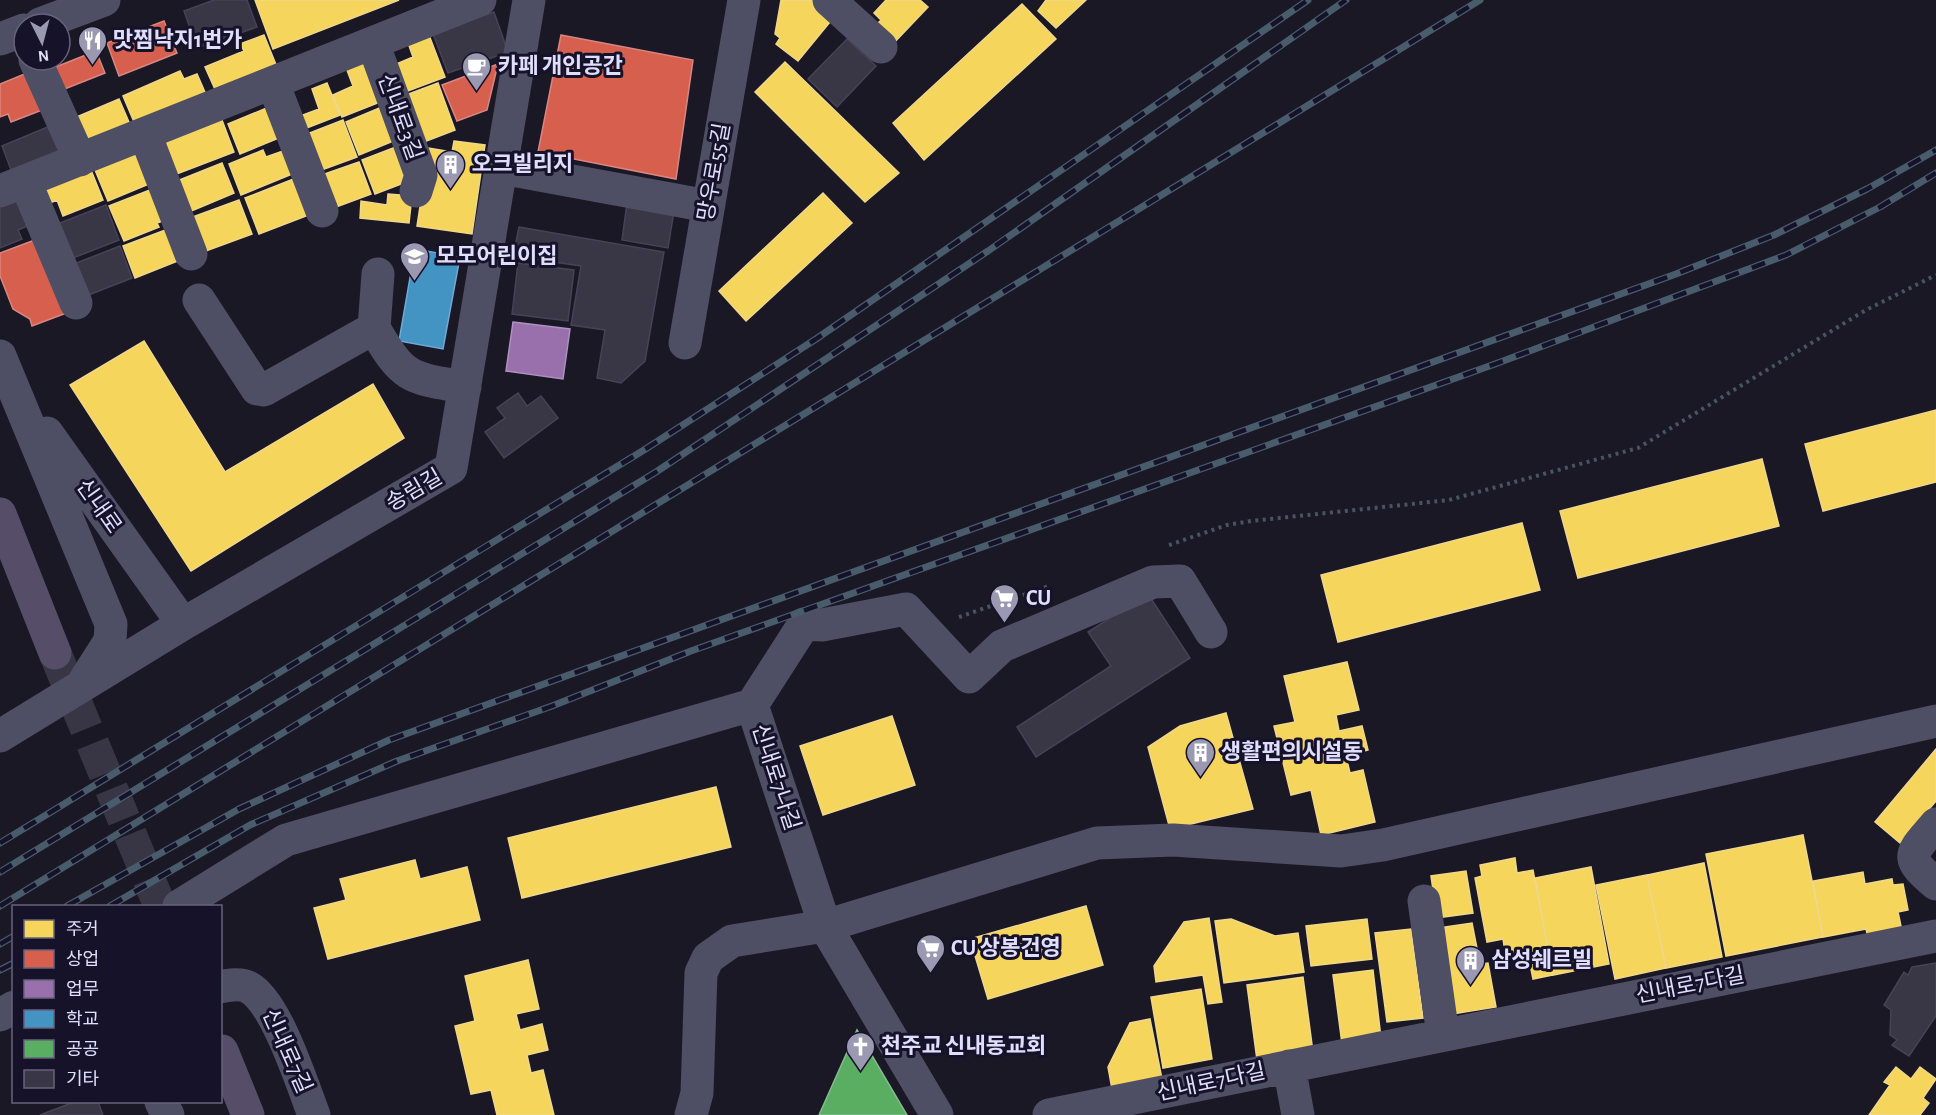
<svg xmlns="http://www.w3.org/2000/svg" width="1936" height="1115" viewBox="0 0 1936 1115" font-family="'Alegreya Sans','Noto Sans KR',sans-serif">
<style>
.homes{fill:#f6d55c;stroke:#efd78c;stroke-width:1.5}
.shops{fill:#d6604d;stroke:#d98682;stroke-width:1.5}
.offices{fill:#9970ab;stroke:#ae91c4;stroke-width:1.5}
.schools{fill:#4393c3;stroke:#72a9d4;stroke-width:1.5}
.public{fill:#5aae61;stroke:#82bc90;stroke-width:1.5}
.building{fill:#393645;stroke:#474356;stroke-width:1.5}
.lines{fill:none;stroke-linecap:round;stroke-linejoin:round}
.major-tunnel{stroke:#383645;stroke-width:33;stroke-dasharray:33 16;stroke-linecap:butt}
.path{stroke:#485462;stroke-width:4;stroke-dasharray:3 4.5;stroke-linecap:butt}
.minor{stroke:#4e4e65;stroke-width:33}
.major{stroke:#564e68;stroke-width:33}
.rail-casing{stroke:#485c6c;stroke-width:7}
.rail{stroke:#16122a;stroke-width:4.5;stroke-dasharray:14;stroke-linecap:butt}
.labels{text-anchor:middle;dominant-baseline:central;stroke-width:6;stroke-linejoin:round;paint-order:stroke}
.poi-label{font-size:22px;font-weight:bold;fill:#e0ddfd;stroke:#16122a;text-anchor:start}
.street-label{font-size:22px;fill:#e0ddfd;stroke:#16122a}
</style>
<rect width="100%" height="100%" fill="#1a1824"/>
<!-- homes -->
<path class="homes" d="M 255,0 L 399,0 L 273,49 Z
M 781,0 L 812,0 L 834,17 L 798,61 L 776,44 L 780,38 L 775,34 Z
M 886,0 L 920,0 L 928,7 L 892,45 L 874,27 L 881,20 L 874,13 Z
M 1046,0 L 1086,0 L 1056,28 L 1038,11 Z
M 1022,4 L 1056,39 L 924,160 L 893,123 Z
M 264,35 L 279,72 L 218,96 L 205,67 L 244,51 L 240,44 Z
M 429,35 L 445,77 L 397,95 L 387,68 L 413,57 L 408,43 Z
M 373,54 L 390,98 L 342,117 L 333,95 L 353,86 L 345,65 Z
M 785,62 L 899,173 L 865,202 L 755,92 Z
M 180,71 L 184,79 L 197,74 L 208,99 L 137,129 L 123,96 Z
M 327,83 L 340,115 L 299,131 L 295,118 L 319,109 L 312,89 Z
M 438,83 L 455,130 L 416,145 L 398,98 Z
M 119,99 L 132,129 L 85,149 L 72,119 Z
M 389,104 L 403,137 L 359,155 L 346,122 Z
M 269,107 L 281,137 L 240,154 L 228,124 Z
M 222,120 L 234,152 L 174,175 L 162,144 Z
M 343,120 L 357,157 L 316,172 L 302,136 Z
M 454,141 L 485,145 L 472,234 L 417,226 L 429,148 L 452,152 Z
M 401,145 L 414,179 L 375,194 L 362,160 Z
M 143,150 L 156,181 L 108,201 L 95,170 Z
M 263,150 L 266,157 L 283,151 L 292,174 L 241,195 L 229,164 Z
M 359,162 L 371,194 L 328,210 L 316,177 Z
M 222,163 L 234,193 L 189,212 L 177,181 Z
M 91,170 L 103,200 L 63,216 L 57,200 L 45,205 L 39,190 Z
M 296,178 L 311,214 L 259,234 L 245,198 Z
M 155,188 L 168,219 L 157,223 L 159,227 L 124,241 L 109,206 Z
M 823,193 L 852,223 L 746,321 L 719,291 Z
M 388,194 L 412,196 L 409,223 L 360,218 L 361,201 L 387,205 Z
M 239,200 L 252,234 L 203,252 L 190,218 Z
M 168,229 L 180,260 L 135,278 L 123,246 Z
M 144,341 L 225,472 L 373,384 L 404,438 L 191,571 L 70,385 Z
M 1936,410 L 1936,482 L 1823,511 L 1805,444 Z
M 1762,459 L 1779,526 L 1578,578 L 1560,511 Z
M 1522,523 L 1540,590 L 1338,642 L 1321,575 Z
M 1347,662 L 1359,710 L 1336,715 L 1339,731 L 1362,726 L 1368,750 L 1346,756 L 1350,773 L 1363,770 L 1375,822 L 1321,835 L 1311,790 L 1291,795 L 1274,726 L 1295,722 L 1284,676 Z
M 1226,713 L 1253,809 L 1170,829 L 1148,747 L 1180,726 Z
M 892,716 L 915,785 L 823,815 L 800,746 Z
M 1936,749 L 1936,801 L 1900,843 L 1875,822 Z
M 716,787 L 731,847 L 522,898 L 508,838 Z
M 1803,835 L 1823,937 L 1726,956 L 1706,854 Z
M 1515,858 L 1517,873 L 1533,870 L 1553,975 L 1533,979 L 1530,964 L 1517,967 L 1515,956 L 1506,958 L 1503,939 L 1487,942 L 1475,878 L 1482,876 L 1480,865 Z
M 415,860 L 420,879 L 467,867 L 480,920 L 328,959 L 314,908 L 346,900 L 340,879 Z
M 1704,863 L 1722,957 L 1666,968 L 1647,875 Z
M 1591,867 L 1609,964 L 1553,975 L 1535,878 Z
M 1466,871 L 1473,913 L 1437,918 L 1431,876 Z
M 1863,872 L 1865,884 L 1892,879 L 1893,885 L 1903,884 L 1908,910 L 1898,912 L 1902,931 L 1868,937 L 1866,929 L 1823,937 L 1813,881 Z
M 1647,875 L 1666,968 L 1615,979 L 1596,885 Z
M 1086,906 L 1103,965 L 988,999 L 970,939 Z
M 1209,918 L 1222,1002 L 1208,1004 L 1203,975 L 1156,982 L 1154,966 L 1184,922 Z
M 1231,919 L 1275,936 L 1298,933 L 1304,972 L 1224,983 L 1215,921 Z
M 1367,919 L 1372,959 L 1311,966 L 1306,926 Z
M 1472,923 L 1480,964 L 1488,963 L 1496,1007 L 1453,1014 L 1439,928 Z
M 1411,929 L 1423,1018 L 1387,1022 L 1375,933 Z
M 528,960 L 539,1009 L 516,1014 L 520,1030 L 542,1024 L 548,1050 L 527,1055 L 531,1073 L 543,1070 L 554,1115 L 497,1115 L 491,1090 L 471,1094 L 455,1026 L 475,1021 L 465,976 Z
M 1373,970 L 1381,1038 L 1342,1044 L 1333,975 Z
M 1303,977 L 1313,1052 L 1257,1060 L 1247,985 Z
M 1201,989 L 1212,1059 L 1163,1068 L 1151,997 Z
M 1150,1019 L 1162,1079 L 1112,1089 L 1108,1067 L 1130,1023 Z
M 1896,1067 L 1911,1079 L 1920,1067 L 1936,1079 L 1923,1098 L 1929,1103 L 1920,1115 L 1869,1115 L 1890,1085 L 1884,1082 Z"/>
<!-- shops -->
<path class="shops" d="M 164,21 L 177,53 L 119,76 L 107,43 Z
M 561,35 L 693,60 L 676,179 L 538,152 Z
M 96,51 L 105,73 L 57,92 L 48,70 Z
M 498,64 L 487,110 L 457,121 L 442,85 Z
M 27,73 L 42,110 L 11,122 L 8,114 L 0,117 L 0,84 Z
M 40,238 L 69,312 L 32,326 L 30,319 L 13,309 L 0,276 L 0,253 Z"/>
<!-- offices -->
<path class="offices" d="M 513,322 L 570,329 L 563,379 L 506,371 Z"/>
<!-- schools -->
<path class="schools" d="M 415,249 L 460,257 L 443,349 L 399,341 Z"/>
<!-- public -->
<path class="public" d="M 857,1030 L 907,1115 L 819,1115 Z"/>
<!-- building -->
<path class="building" d="M 214,0 L 247,0 L 257,27 L 197,48 L 184,11 Z
M 494,12 L 508,52 L 448,73 L 433,34 Z
M 847,39 L 876,66 L 837,107 L 808,79 Z
M 50,126 L 62,156 L 13,175 L 2,146 Z
M 21,198 L 32,224 L 18,230 L 22,239 L 0,248 L 0,206 Z
M 627,203 L 674,211 L 668,248 L 622,240 Z
M 106,205 L 119,240 L 68,260 L 55,225 Z
M 519,227 L 664,252 L 645,361 L 621,383 L 597,378 L 605,330 L 571,325 L 581,266 L 513,256 Z
M 120,246 L 132,278 L 86,296 L 74,264 Z
M 518,263 L 574,270 L 568,321 L 512,314 Z
M 518,393 L 527,406 L 541,396 L 558,418 L 504,458 L 485,432 L 505,418 L 497,408 Z
M 1148,594 L 1190,658 L 1036,757 L 1017,727 L 1111,666 L 1088,632 Z
M 1936,963 L 1936,1016 L 1909,1056 L 1892,1045 L 1897,1040 L 1890,1035 L 1891,1010 L 1884,1005 L 1904,972 L 1908,975 L 1912,967 Z
M 74,1102 L 98,1102 L 103,1115 L 40,1115 Z"/>
<g class="lines">
<!-- major-tunnel -->
<path class="major-tunnel" d="M 55,653 L 160,906"/>
<!-- path -->
<path class="path" d="M 1169,545 L 1227,525 L 1251,521 L 1449,500 L 1638,448 L 1866,310 L 1936,275
M 959,617 L 1049,586"/>
<!-- minor -->
<path class="minor" d="M 829,0 L 881,47
M 40,24 L 104,0
M 0,39 L 24,30
M 373,43 L 421,175 L 416,191
M 35,60 L 80,160
M 273,83 L 322,211
M 145,134 L 191,254
M 501,168 L 708,206
M 25,181 L 76,303
M 0,191 L 480,0
M 199,300 L 257,389 L 264,390 L 374,328 C 403,378 408,378 465,387
M 374,328 L 378,274
M 685,343 L 744,0
M 0,356 L 111,624 L 110,641 L 85,680
M 47,433 L 183,624
M 752,705 L 804,624 L 822,625 L 906,609 L 969,677 L 1002,646 L 1153,582 L 1180,581 L 1211,632
M 752,705 L 825,926 L 937,1115
M 0,736 L 183,624 L 451,468 L 529,0
M 1936,824 C 1911,854 1902,856 1936,884
M 1424,901 L 1443,1035
M 179,906 L 286,840 L 752,705
M 220,987 C 229,985 240,983 248,987 C 276,1001 302,1084 314,1115
M 0,1015 L 14,1007
M 1289,1066 L 1298,1115
M 161,1102 L 168,1115
M 691,1115 L 697,1093 L 701,973 L 708,958 L 732,941 L 825,926 L 1097,843 L 1173,840 L 1341,851 L 1383,845 L 1936,721
M 1049,1115 L 1936,936"/>
<!-- major -->
<path class="major" d="M 0,514 L 55,653
M 222,1051 L 248,1115"/>
<defs>
<path id="rail" d="M 0,843 L 644,450 L 816,339 L 1308,0
M 0,872 L 656,472 L 988,251 L 1346,0
M 0,906 L 1480,0
M 67,906 L 239,809 L 389,740 L 1676,274 L 1774,235 L 1867,189 L 1936,150
M 110,906 L 250,825 L 397,761 L 552,706 L 691,651 L 1495,364 L 1786,255 L 1880,207 L 1936,173
M 0,944 L 14,936
M 0,970 L 14,963"/>
</defs>
<!-- rail casing -->
<use href="#rail" class="rail-casing"/>
<!-- rail -->
<use href="#rail" class="rail"/>
</g>
<!-- icons -->
<defs>
<symbol id="restaurant-pin" viewBox="-11 -11 22 30"><path d="M0 17L-7.5 6A9.5 9.5 0 1 1 7.5 6Z" fill="#9b98b1" stroke="#16122a"/><path d="M-5-6h1v4h1v-4h1v4h1v-4h1v5L-1.5 .5V6h-2V.5L-5-1ZM5-6V6H3V1.5H1.5Q1.5-4 5-6Z" fill="#fff"/></symbol>
<symbol id="cafe-pin" viewBox="-11 -11 22 30"><path d="M0 17L-7.5 6A9.5 9.5 0 1 1 7.5 6Z" fill="#9b98b1" stroke="#16122a"/><path d="M-5.5-4.5H6V0H3Q3 3.5 0 3.5H-2.5Q-5.5 3.5-5.5 0ZM3-3.2v2h1.7v-2ZM-6 4.5H4V6H-6Z" fill="#fff"/></symbol>
<symbol id="building-pin" viewBox="-11 -11 22 30"><path d="M0 17L-7.5 6A9.5 9.5 0 1 1 7.5 6Z" fill="#9b98b1" stroke="#16122a"/><path d="M-4-6H4V6H1V3H-1V6H-4ZM-2.5-4.3h1.7v1.8h-1.7ZM.8-4.3h1.7v1.8H.8ZM-2.5-1h1.7V.8h-1.7ZM.8-1h1.7V.8H.8Z" fill="#fff"/></symbol>
<symbol id="school-pin" viewBox="-11 -11 22 30"><path d="M0 17L-7.5 6A9.5 9.5 0 1 1 7.5 6Z" fill="#9b98b1" stroke="#16122a"/><path d="M0-5L7-2L0 1L-7-2ZM-4 1L0 2.5L4 1V4Q0 6-4 4Z" fill="#fff"/></symbol>
<symbol id="supermarket-pin" viewBox="-11 -11 22 30"><path d="M0 17L-7.5 6A9.5 9.5 0 1 1 7.5 6Z" fill="#9b98b1" stroke="#16122a"/><path d="M-6-5.5h2.5l.6 2H6L4.5 2H-2.5L-4.4-4H-6ZM-1.5 3.2a1.3 1.3 0 1 0 .1 0ZM3 3.2a1.3 1.3 0 1 0 .1 0Z" fill="#fff"/></symbol>
<symbol id="church-pin" viewBox="-11 -11 22 30"><path d="M0 17L-7.5 6A9.5 9.5 0 1 1 7.5 6Z" fill="#9b98b1" stroke="#16122a"/><path d="M-1.2-6h2.4v3.5h3.3v2.4h-3.3V6h-2.4V-.1h-3.3v-2.4h3.3Z" fill="#fff"/></symbol>
</defs>
<g fill-rule="evenodd">
<use href="#restaurant-pin" x="76" y="24" width="33" height="45"/>
<use href="#cafe-pin" x="460" y="50" width="33" height="45"/>
<use href="#building-pin" x="434" y="148" width="33" height="45"/>
<use href="#school-pin" x="398" y="240" width="33" height="45"/>
<use href="#supermarket-pin" x="988" y="582" width="33" height="45"/>
<use href="#building-pin" x="1184" y="736" width="33" height="45"/>
<use href="#supermarket-pin" x="914" y="932" width="33" height="45"/>
<use href="#building-pin" x="1454" y="944" width="33" height="45"/>
<use href="#church-pin" x="844" y="1030" width="33" height="45"/>
</g>
<g class="labels">
<!-- poi labels -->
<g class="poi-label">
<text x="113" y="40">맛찜낙지1번가</text>
<text x="498" y="66">카페 개인공간</text>
<text x="472" y="164">오크빌리지</text>
<text x="436" y="256">모모어린이집</text>
<text x="1026" y="598">CU</text>
<text x="1221" y="752">생활편의시설동</text>
<text x="951" y="948">CU 상봉건영</text>
<text x="1491" y="960">삼성쉐르빌</text>
<text x="881" y="1046">천주교 신내동교회</text>
</g>
<!-- street labels -->
<g class="street-label">
<text transform="translate(400 117) rotate(70)">신내로3길</text>
<text transform="translate(714 172) rotate(-80)">망우로55길</text>
<text transform="translate(414 490) rotate(-30)">송림길</text>
<text transform="translate(99 506) rotate(55)">신내로</text>
<text transform="translate(776 777) rotate(72)">신내로7나길</text>
<text transform="translate(1690 985) rotate(-11)">신내로7다길</text>
<text transform="translate(287 1051) rotate(66)">신내로7길</text>
<text transform="translate(1211 1082) rotate(-12)">신내로7다길</text>
</g>
</g>
<!-- legend -->
<rect x="12" y="905" width="210" height="198" fill="#16122a" stroke="#67637e" stroke-width="1.5"/>
<rect x="24" y="920" width="30" height="18" fill="#f6d55c" stroke="#67637e" stroke-width="1.5"/>
<text x="66" y="935" font-size="18" fill="#e0ddfd">주거</text>
<rect x="24" y="950" width="30" height="18" fill="#d6604d" stroke="#67637e" stroke-width="1.5"/>
<text x="66" y="965" font-size="18" fill="#e0ddfd">상업</text>
<rect x="24" y="980" width="30" height="18" fill="#9970ab" stroke="#67637e" stroke-width="1.5"/>
<text x="66" y="995" font-size="18" fill="#e0ddfd">업무</text>
<rect x="24" y="1010" width="30" height="18" fill="#4393c3" stroke="#67637e" stroke-width="1.5"/>
<text x="66" y="1025" font-size="18" fill="#e0ddfd">학교</text>
<rect x="24" y="1040" width="30" height="18" fill="#5aae61" stroke="#67637e" stroke-width="1.5"/>
<text x="66" y="1055" font-size="18" fill="#e0ddfd">공공</text>
<rect x="24" y="1070" width="30" height="18" fill="#393645" stroke="#67637e" stroke-width="1.5"/>
<text x="66" y="1085" font-size="18" fill="#e0ddfd">기타</text>
<!-- north arrow -->
<g transform="translate(42 42) rotate(174)"><circle r="28" fill="#16122a" stroke="#67637e" stroke-width="1.5"/>
<path d="M0-4.5L10 22L0 15L-10 22Z" fill="#9b98b1"/>
<text y="-9" font-size="16" font-weight="bold" text-anchor="middle" fill="#e0ddfd">N</text>
</g>
</svg>
